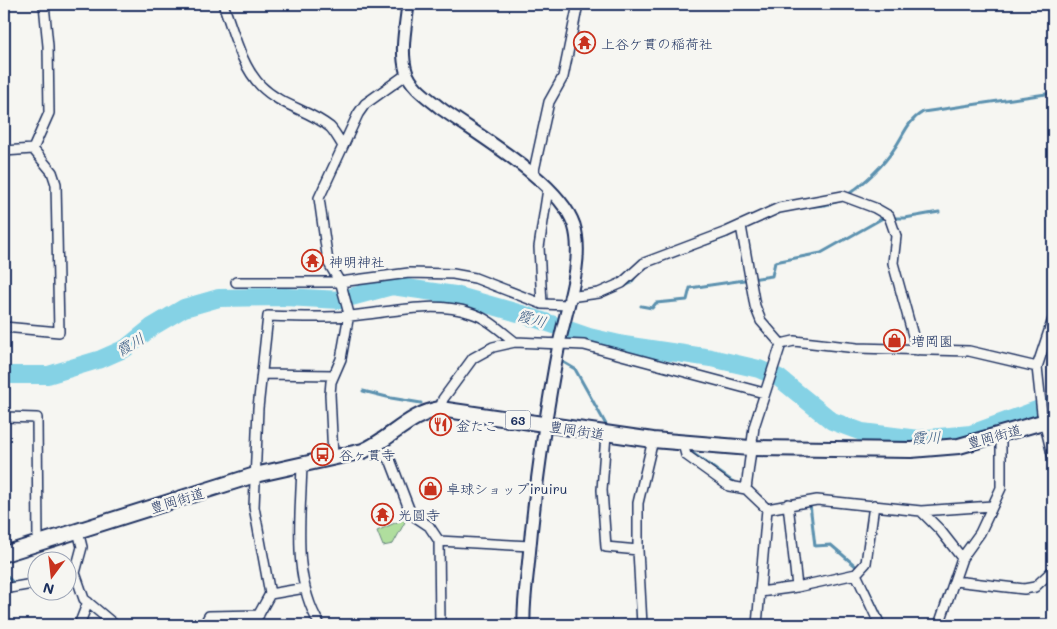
<svg xmlns="http://www.w3.org/2000/svg" width="1057" height="629" viewBox="0 0 1057 629" font-family="Mali,'Klee One',sans-serif">
<style>
.green{fill:#b0de9e;stroke:#66867e}
.lines{fill:none;stroke-linecap:round;stroke-linejoin:round}
.stream{stroke:#5b91af;stroke-width:3}
.river{stroke:#85d2e5;stroke-width:18}
.minor-casing{stroke:#1b2f5e;stroke-width:12}
.tertiary-casing{stroke:#1b2f5e;stroke-width:15}
.primary-casing{stroke:#1b2f5e;stroke-width:18}
.minor{stroke:#f6f6f2;stroke-width:9}
.tertiary{stroke:#f6f6f2;stroke-width:11}
.primary{stroke:#f6f6f2;stroke-width:14}
.labels{text-anchor:middle;dominant-baseline:central;stroke-width:5;stroke-linejoin:round;paint-order:stroke}
.shield{fill:#f6f6f2;stroke:#5d6b8a;stroke-width:1}
.shield-label{font-size:12px;font-weight:bold;fill:#1b2f5e}
.poi-label{font-size:14px;fill:#1b2f5e;stroke:#f6f6f2;text-anchor:start}
.street-label{font-size:14px;fill:#1b2f5e;stroke:#f6f6f2}
.water-label{font-size:15px;font-style:italic;fill:#365880;stroke:#f6f6f2}
</style>
<rect width="100%" height="100%" fill="#f6f6f2"/>
<filter id="ink" filterUnits="userSpaceOnUse"><feTurbulence type="fractalNoise" baseFrequency=".02" numOctaves="2"/><feDisplacementMap in="SourceGraphic" scale="10" xChannelSelector="R" yChannelSelector="G"/><feConvolveMatrix kernelMatrix="1 2 1 2 8 2 1 2 1" color-interpolation-filters="sRGB"/></filter>
<g filter="url(#ink)">
<!-- green -->
<path class="green" d="M 404,519 L 405,522 L 393,544 L 383,546 L 377,531 Z"/>
<g class="lines">
<!-- stream -->
<path class="stream" d="M 846,196 C 863,184 883,166 894,149 C 904,135 907,121 923,112 L 1053,93
M 806,207 L 825,205 L 839,201
M 706,244 L 728,236
M 624,286 L 631,283 L 636,276
M 641,306 L 652,308 L 656,303 L 687,300 L 690,288 L 772,276 L 775,262 L 821,253 L 883,218 L 905,218 L 939,212
M 563,362 L 575,369 L 609,430
M 363,391 L 391,398 L 421,403
M 675,448 L 691,452 L 736,484
M 810,504 L 815,546 L 831,545 L 858,568
M 4,574 L 15,584
M 867,587 L 885,625"/>
<!-- river -->
<path class="river" d="M 4,375 L 48,375 L 101,359 L 126,348 L 152,327 L 184,308 L 219,298 L 286,297 L 340,300 L 392,286 L 455,295 L 525,315 L 589,337 L 624,345 L 711,358 L 759,369 L 779,378 L 832,421 L 862,432 L 918,439 L 971,434 L 1053,404"/>
<defs>
<path id="minor" d="M 223,4 C 233,30 241,66 261,86 C 281,106 309,110 330,127 C 335,132 339,140 343,146
M 4,151 L 33,149
M 533,175 L 549,102 L 563,77 L 578,4
M 741,226 L 755,306 L 761,321 L 781,344
M 236,282 L 340,282 L 409,273 L 453,274 L 475,278 L 542,304 L 568,305
M 569,297 L 599,293 L 622,283 L 644,263 L 726,232 L 779,208 L 843,196 L 875,208 L 889,216 L 896,236 L 893,263 L 917,350
M 542,304 L 539,247 L 548,189
M 1053,319 L 1037,367 L 1042,413 L 1053,458
M 4,327 L 59,332 L 56,184 L 52,172 L 33,149 L 49,113 L 48,46 L 44,4
M 781,344 L 794,341 L 857,348 L 969,351 L 1037,367
M 262,374 L 334,375
M 440,409 L 443,399 L 473,358 L 493,347 L 515,342 L 584,345 L 764,393
M 4,417 L 37,418 L 38,543
M 606,434 L 602,490 L 606,547 L 638,550
M 683,444 L 686,455 L 729,486 L 746,489 L 767,509
M 375,446 L 391,462 L 411,514 L 429,526 L 439,541 L 440,625
M 333,457 L 330,394 L 331,382 L 341,359 L 349,314 L 341,284 L 328,262 L 319,198 L 358,114 L 365,104 L 407,74
M 302,463 C 301,517 291,577 320,625
M 746,489 L 754,427 L 781,344
M 788,504 L 797,587
M 767,509 L 817,500 L 921,511 L 940,530 L 962,558
M 921,511 L 992,506
M 78,531 L 82,547 L 75,573 L 84,599 L 115,625
M 439,541 L 530,546
M 856,574 L 880,625
M 955,581 L 1024,589 L 1035,587 L 1053,570
M 4,589 L 38,583
M 760,592 L 797,587 L 856,574 L 866,563 L 874,505
M 270,594 L 305,588
M 79,625 L 88,602
M 204,625 L 209,616 L 259,615
M 253,625 L 270,594 L 254,507 L 258,408 L 268,316 C 295,317 322,318 349,316 C 389,313 432,300 471,313 C 488,318 502,332 515,342
M 642,625 L 638,550 L 638,503 L 653,440
M 757,625 L 767,509
M 939,625 L 962,558 L 980,533 L 1001,488 L 1001,435"/>
<path id="tertiary" d="M 408,4 C 406,25 400,50 406,71 C 411,87 427,97 439,107 C 477,135 559,181 574,225 C 585,260 566,309 559,344 C 546,414 535,486 529,557 C 527,580 523,603 524,625"/>
<path id="primary" d="M 4,554 L 255,475 L 363,451 C 391,439 409,414 440,409 L 653,440 L 750,448 L 911,450 L 959,446 L 1053,419"/>
</defs>
<!-- minor casing -->
<use href="#minor" class="minor-casing"/>
<!-- tertiary casing -->
<use href="#tertiary" class="tertiary-casing"/>
<!-- primary casing -->
<use href="#primary" class="primary-casing"/>
<!-- minor -->
<use href="#minor" class="minor"/>
<!-- tertiary -->
<use href="#tertiary" class="tertiary"/>
<!-- primary -->
<use href="#primary" class="primary"/>
</g>
</g>
<!-- icons -->
<defs>
<symbol id="temple-ring" viewBox="-11 -11 22 22"><circle r="9.5" fill="#f6f6f2" stroke="#c8321e" stroke-width="1.5"/><path d="M0-6L5-2H3V0L6.5 2.5H4V6H1.5V3h-3V6H-4V2.5H-6.5L-3 0V-2H-5Z" fill="#c8321e"/></symbol>
<symbol id="shop-ring" viewBox="-11 -11 22 22"><circle r="9.5" fill="#f6f6f2" stroke="#c8321e" stroke-width="1.5"/><path d="M-5-2.5h2.3a2.7 3.5 0 0 1 5.4 0H5L5.5 6h-11ZM-1.5-2.5h3a1.5 2.3 0 0 0-3 0Z" fill="#c8321e"/></symbol>
<symbol id="restaurant-ring" viewBox="-11 -11 22 22"><circle r="9.5" fill="#f6f6f2" stroke="#c8321e" stroke-width="1.5"/><path d="M-5-6h1v4h1v-4h1v4h1v-4h1v5L-1.5 .5V6h-2V.5L-5-1ZM5-6V6H3V1.5H1.5Q1.5-4 5-6Z" fill="#c8321e"/></symbol>
<symbol id="bus-ring" viewBox="-11 -11 22 22"><circle r="9.5" fill="#f6f6f2" stroke="#c8321e" stroke-width="1.5"/><path d="M-5-6H5V4H4V6H2V4H-2V6H-4V4H-5ZM-3.5-4V0h7V-4ZM-3.5 1.2v1.5H-2V1.2ZM2 1.2v1.5H3.5V1.2Z" fill="#c8321e"/></symbol>
</defs>
<g fill-rule="evenodd">
<use href="#temple-ring" x="572" y="30" width="25" height="25"/>
<use href="#temple-ring" x="300" y="248" width="25" height="25"/>
<use href="#shop-ring" x="882" y="328" width="25" height="25"/>
<use href="#restaurant-ring" x="428" y="412" width="25" height="25"/>
<use href="#bus-ring" x="310" y="442" width="25" height="25"/>
<use href="#shop-ring" x="418" y="476" width="25" height="25"/>
<use href="#temple-ring" x="370" y="502" width="25" height="25"/>
</g>
<g class="labels">
<!-- shield labels -->
<rect class="shield" x="505.5" y="410.5" width="25" height="19" rx="4"/>
<g class="shield-label">
<text x="518" y="420">63</text>
</g>
<!-- poi labels -->
<g class="poi-label">
<text x="601" y="43">上谷ケ貫の稲荷社</text>
<text x="329" y="261">神明神社</text>
<text x="911" y="340">増岡園</text>
<text x="456" y="425">金たこ</text>
<text x="339" y="454">谷ヶ貫寺</text>
<text x="446" y="488">卓球ショップiruiru</text>
<text x="398" y="514">光圓寺</text>
</g>
<!-- street labels -->
<g class="street-label">
<text transform="translate(577 430) rotate(9)">豊岡街道</text>
<text transform="translate(994 436) rotate(-15)">豊岡街道</text>
<text transform="translate(177 500) rotate(-17)">豊岡街道</text>
</g>
<!-- water labels -->
<g class="water-label">
<text transform="translate(532 318) rotate(16)">霞川</text>
<text transform="translate(130 344) rotate(-31)">霞川</text>
<text transform="translate(926 437) rotate(-2)">霞川</text>
</g>
</g>
<!-- margin -->
<rect width="1057" height="629" fill="none" stroke="#f6f6f2" stroke-width="20"/>
<rect x="10" y="10" width="1037" height="609" fill="none" stroke="#1b2f5e" stroke-width="2" filter="url(#ink)"/>
<!-- north arrow -->
<g transform="translate(52 576) rotate(195)"><circle r="24" fill="#f6f6f2" stroke="#9ea6b7"/>
<path d="M0-4L9 19L0 12L-9 19Z" fill="#c8321e"/>
<text y="-8" font-size="14" font-weight="bold" text-anchor="middle" fill="#1b2f5e">N</text>
</g>
</svg>
